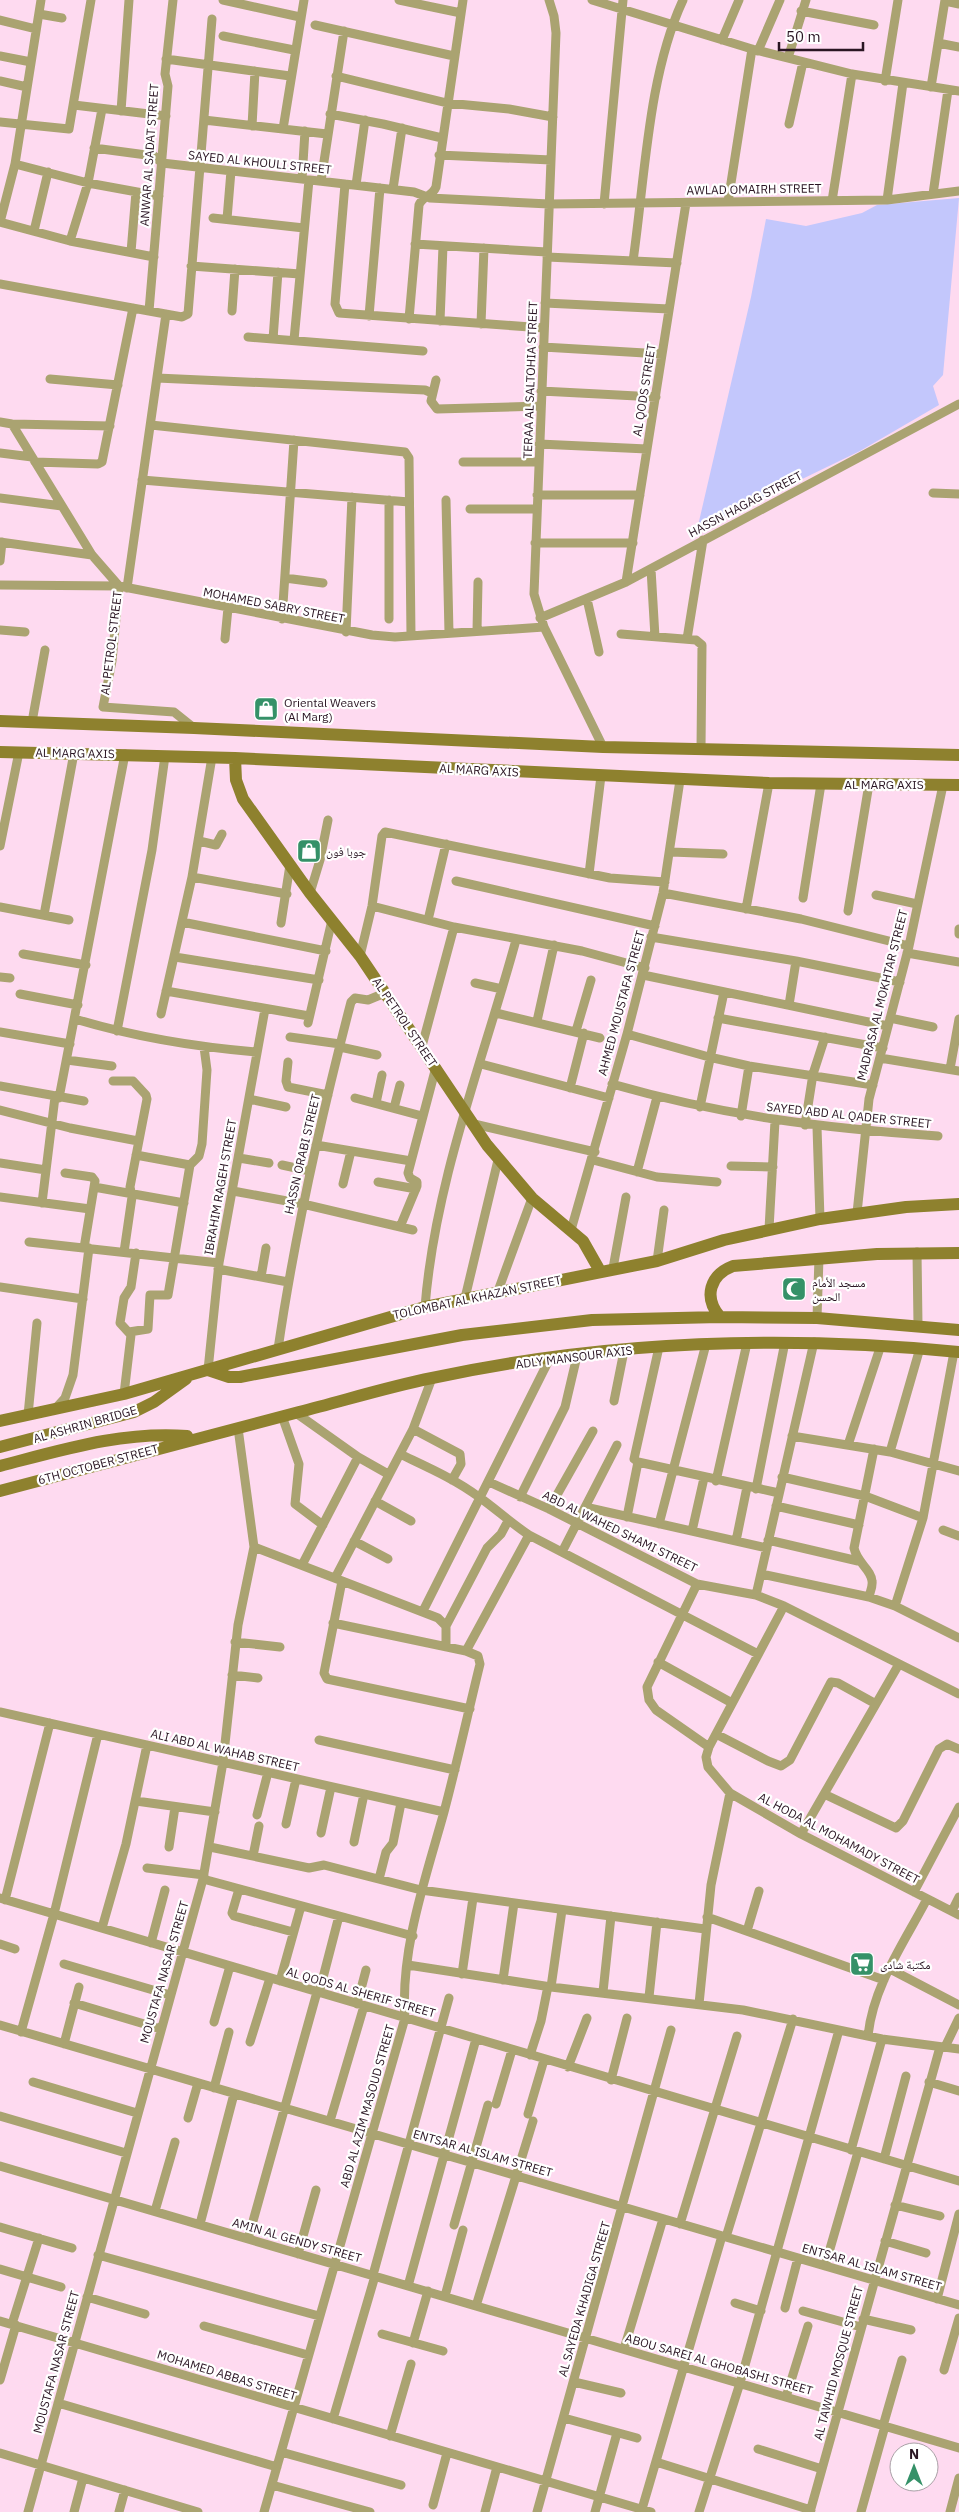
<svg xmlns="http://www.w3.org/2000/svg" width="959" height="2512" viewBox="0 0 959 2512" font-family="'IBM Plex Sans','Noto Naskh Arabic',sans-serif">
<style>
.green{fill:#c3c7fc}
.lines{fill:none;stroke-linecap:round;stroke-linejoin:round}
.street{stroke:#aaa371;stroke-width:9}
.secondary{stroke:#8e812e;stroke-width:12}
.labels{text-anchor:middle;dominant-baseline:central;stroke-width:4.5;stroke-linejoin:round;paint-order:stroke}
.street-label{font-size:12px;fill:#2a1523;stroke:#fff}
.poi-label{font-size:12px;fill:#2a1523;stroke:#fff;text-anchor:start}
</style>
<rect width="100%" height="100%" fill="#fedaf0"/>
<!-- green -->
<path class="green" d="M 959,198 L 943,375 L 933,386 L 939,405 L 860,451 L 697,530 L 751,297 L 766,219 L 806,226 L 862,213 L 877,205 Z"/>
<g class="lines">
<!-- street -->
<path class="street" d="M 223,0 L 300,17
M 399,0 L 461,13
M 549,0 L 554,16 L 556,33 L 534,594 L 544,627 L 603,747
M 592,0 L 752,49 L 852,74 L 959,91
M 945,1 L 959,4
M 801,11 L 874,25
M 39,14 L 62,18
M 0,20 L 36,29
M 315,25 L 454,56
M 223,36 L 294,50
M 722,40 L 739,0
M 938,43 L 959,47
M 758,51 L 780,0
M 0,56 L 31,62
M 788,58 L 806,0
M 166,59 L 290,76
M 336,76 L 447,103 L 509,109 L 553,117
M 0,81 L 27,87
M 885,81 L 898,0
M 931,87 L 945,0
M 74,105 L 166,116
M 121,111 L 129,0
M 330,114 L 383,124 L 442,138
M 204,120 L 327,134
M 0,122 L 69,129 L 91,0
M 789,124 L 803,62
M 252,126 L 255,71
M 283,129 L 304,0
M 94,148 L 154,156 L 162,163 L 414,192 L 430,198 L 549,204 L 887,200 L 959,191
M 439,155 L 551,160
M 15,164 L 88,183 L 159,196
M 302,179 L 305,131
M 321,181 L 344,31
M 345,184 L 335,304 L 339,313 L 544,328
M 356,185 L 365,120
M 393,189 L 402,128
M 933,194 L 948,90
M 887,200 L 903,83
M 832,201 L 852,74
M 728,202 L 752,49
M 604,204 L 623,0
M 213,218 L 304,228
M 227,219 L 231,171
M 0,222 L 15,164 L 41,0
M 0,222 L 70,241 L 154,257
M 34,231 L 48,172
M 70,241 L 88,183 L 102,109
M 415,244 L 547,252
M 131,252 L 136,192
M 547,257 L 677,263
M 633,261 C 645,178 648,75 683,0
M 191,266 L 300,274
M 0,284 L 182,317 L 188,314 L 212,19
M 545,303 L 669,309
M 149,311 L 168,86 L 165,74 L 173,0
M 232,311 L 235,269
M 369,316 L 380,188
M 409,319 L 419,205 C 422,196 432,197 436,187 L 463,0
M 440,321 L 443,246
M 481,324 L 484,248
M 248,337 L 423,351
M 273,339 L 278,272
M 294,340 L 309,180
M 543,347 L 662,354
M 157,378 L 425,390 L 432,393
M 50,379 L 118,385
M 436,380 L 431,401 L 437,409 L 541,406
M 541,391 L 656,397
M 0,422 L 12,424 L 110,426
M 12,424 L 92,555 L 119,586 L 112,661 L 103,707 L 174,712 L 194,728
M 151,425 L 405,452 L 409,458 L 411,636
M 539,444 L 647,449
M 0,453 L 32,457
M 35,462 L 98,464 L 102,462 L 133,308
M 463,462 L 539,462
M 142,480 L 409,502
M 933,493 L 959,494
M 537,495 L 640,495
M 0,498 L 62,506
M 389,500 L 389,619
M 446,500 L 449,633
M 470,509 L 537,509
M 0,542 L 92,555
M 535,543 L 633,543
M 0,561 L 2,542
M 651,569 L 655,637
M 285,578 L 323,583
M 626,582 L 686,203
M 0,585 L 119,586 L 372,635 L 395,637 L 544,627
M 127,588 L 166,314
M 587,599 L 599,652
M 540,618 L 626,582 L 959,404
M 282,619 L 294,440
M 0,630 L 25,632
M 477,631 L 478,582
M 346,632 L 352,497
M 621,634 L 696,640 L 702,645 L 701,749
M 225,639 L 228,608
M 687,639 L 703,540
M 32,722 L 45,650
M 199,841 L 216,845 L 222,834
M 0,846 L 19,752
M 671,852 L 723,854
M 589,874 L 601,776
M 192,877 L 287,894
M 456,881 L 655,926
M 310,893 L 320,860 L 328,820
M 663,893 L 801,919 L 909,946
M 876,895 L 917,904
M 803,898 L 821,784
M 372,906 L 454,927 L 582,951 L 645,968
M 0,907 L 69,920
M 746,909 L 769,783
M 848,911 L 869,784
M 44,915 L 74,753
M 428,920 L 446,844
M 182,922 L 326,951
M 281,923 L 290,865
M 959,929 L 959,934
M 651,937 L 796,961 L 900,982
M 907,953 L 959,962
M 23,954 L 86,965
M 360,956 L 372,906 L 382,836 L 385,832 L 610,878 L 665,882
M 175,957 L 319,980
M 643,975 L 888,1026
M 0,977 L 10,978
M 475,983 L 502,989
M 166,991 L 309,1016
M 20,994 L 78,1005
M 789,1005 L 796,961
M 496,1013 L 600,1038
M 161,1014 L 192,877 L 212,757
M 718,1018 L 883,1048
M 890,1018 L 933,1027
M 75,1019 C 135,1037 194,1047 257,1052
M 537,1021 L 554,945
M 308,1023 L 332,920
M 117,1031 L 152,850 L 165,756
M 576,1031 L 591,980
M 0,1032 L 70,1044
M 627,1034 L 709,1057 L 749,1066 L 873,1085
M 290,1037 L 340,1044
M 422,1046 L 454,927
M 340,1047 L 377,1055
M 880,1058 L 959,1071
M 67,1060 L 112,1066
M 288,1062 L 286,1081 L 288,1087 L 328,1095
M 481,1064 L 609,1098
M 950,1069 L 959,1019
M 113,1081 L 133,1081 L 146,1095 L 147,1099 L 130,1187 L 132,1197 L 124,1252
M 612,1084 C 724,1116 822,1128 938,1136
M 0,1086 L 84,1101
M 570,1088 L 584,1033
M 59,1098 L 125,754
M 355,1098 L 422,1116
M 249,1099 L 286,1107
M 376,1103 L 382,1075
M 700,1107 L 724,992
M 394,1108 L 400,1085
M 0,1110 L 70,1128 L 138,1141
M 741,1116 L 749,1066
M 474,1124 L 595,1152
M 805,1125 L 813,1074 L 825,1037
M 817,1127 L 820,1219
M 316,1145 L 411,1161
M 136,1155 L 190,1165
M 239,1158 L 269,1163
M 593,1160 L 657,1177 L 717,1182
M 0,1163 L 46,1170
M 282,1165 L 310,1171
M 731,1166 L 773,1167
M 637,1172 L 657,1097
M 65,1173 L 92,1177 L 95,1181 L 84,1248
M 378,1182 L 416,1189
M 343,1184 L 351,1151
M 94,1187 L 184,1203
M 233,1191 L 303,1204 L 413,1230
M 0,1197 L 90,1209
M 42,1203 L 55,1097
M 857,1213 L 869,1099 L 909,946 L 943,785
M 400,1227 L 417,1186 L 417,1182 L 410,1178 L 408,1173 L 436,1067
M 769,1229 L 775,1121
M 571,1230 L 627,1034 L 663,893 L 680,780
M 29,1242 L 219,1263
M 917,1252 L 918,1325
M 657,1261 L 664,1210
M 613,1268 L 626,1197
M 218,1269 L 288,1282
M 261,1277 L 266,1248
M 0,1287 L 83,1299
M 498,1291 L 532,1198
M 465,1298 L 498,1160
M 425,1307 C 435,1181 483,1061 516,940
M 817,1318 L 819,1258
M 129,1332 L 148,1329 L 150,1295 L 168,1295 L 190,1165 L 199,1156 L 202,1144 L 207,1070 L 204,1047
M 278,1349 C 295,1232 321,1117 351,1002 L 355,998 L 368,1000 L 385,993
M 208,1370 L 219,1263 L 265,1009
M 124,1394 L 131,1335 L 120,1323 L 124,1298 L 131,1287 L 136,1253
M 614,1401 L 624,1351
M 55,1409 L 65,1398 L 73,1375 L 89,1248
M 296,1413 L 358,1457 L 388,1474
M 28,1415 L 37,1323
M 282,1416 L 299,1464 L 295,1504 L 323,1525
M 413,1429 L 460,1454 L 461,1464 L 452,1480
M 792,1436 L 890,1452 L 959,1471
M 848,1445 L 881,1345
M 890,1452 L 920,1348
M 400,1454 C 427,1467 455,1479 479,1497 C 496,1509 511,1523 529,1535 L 758,1654
M 638,1462 L 779,1493
M 782,1477 L 865,1496 L 923,1518
M 716,1481 L 747,1343
M 489,1482 L 549,1509 L 697,1584 L 756,1595 L 784,1606 L 959,1694
M 756,1489 L 785,1342
M 520,1497 L 565,1407 L 577,1356
M 375,1501 L 411,1521
M 776,1506 L 859,1525
M 585,1507 L 767,1548
M 549,1509 L 593,1431
M 627,1517 L 638,1462 L 634,1459 L 659,1347
M 659,1524 L 706,1344
M 943,1530 L 959,1536
M 692,1531 L 704,1478
M 768,1540 L 858,1561
M 354,1541 L 388,1559
M 736,1541 L 747,1487
M 254,1547 L 438,1618 L 446,1626 L 446,1646
M 562,1552 L 617,1445
M 302,1565 L 358,1457
M 761,1574 L 869,1597 L 895,1606 L 959,1638
M 335,1578 L 413,1429 L 432,1378
M 342,1581 L 324,1673 L 327,1679 L 470,1709
M 697,1584 L 647,1687 L 649,1700 L 656,1710 L 709,1747
M 756,1595 L 814,1342
M 869,1597 C 870,1592 873,1586 872,1581 C 871,1569 857,1563 854,1548 L 874,1449
M 784,1606 L 709,1747 L 706,1757 L 708,1767 L 730,1793 L 801,1834 L 959,1915
M 895,1606 L 923,1518 L 954,1352
M 423,1611 L 550,1358
M 446,1626 L 487,1548 L 501,1534 L 508,1521
M 235,1642 L 280,1647
M 466,1651 L 529,1535
M 658,1662 L 732,1703
M 232,1675 L 258,1678
M 0,1712 L 444,1812
M 716,1734 L 768,1761 L 781,1766 L 790,1760 L 831,1682 L 838,1683 L 876,1704
M 319,1740 L 455,1770
M 824,1794 L 896,1828 L 903,1821 L 939,1749 L 947,1744 L 959,1749
M 136,1801 L 215,1812
M 257,1815 L 268,1772
M 286,1824 L 296,1779
M 321,1833 L 331,1787
M 801,1834 L 899,1664
M 354,1842 L 364,1794
M 169,1847 L 175,1807
M 210,1847 L 309,1868 L 324,1865 L 421,1890 L 705,1929
M 253,1856 L 259,1826
M 147,1868 L 204,1875
M 203,1879 L 413,1936
M 379,1879 L 386,1852 L 393,1843 L 401,1803
M 239,1889 L 232,1913 L 234,1916 L 293,1932
M 914,1892 L 959,1807
M 0,1898 L 959,2181
M 5,1900 L 50,1723
M 952,1911 L 959,1897
M 707,1917 L 884,1980
M 102,1928 L 126,1844 L 147,1745
M 747,1931 L 759,1891
M 151,1943 L 165,1890
M 0,1944 L 15,1949
M 64,1964 L 170,1995
M 408,1965 L 551,1987 L 743,2010 L 882,2039 L 959,2049
M 890,1969 L 959,2005
M 462,1974 L 473,1898
M 503,1980 L 514,1903
M 280,1981 L 301,1906
M 551,1987 L 562,1910
M 603,1992 L 611,1916
M 319,1993 L 339,1916
M 649,1997 L 657,1922
M 74,2003 L 161,2029
M 357,2004 L 366,1970
M 699,2004 L 711,1885 L 730,1793
M 214,2022 L 230,1966
M 0,2025 L 959,2305
M 21,2032 L 54,1914 L 98,1734
M 868,2036 C 873,1986 904,1943 927,1899
M 250,2042 L 270,1978
M 64,2044 L 79,1987
M 945,2047 L 959,2018
M 530,2055 L 541,2021 L 548,1986
M 568,2067 L 587,2018
M 611,2080 L 627,2018
M 33,2082 L 137,2113
M 929,2082 L 959,2091
M 214,2088 L 229,2032
M 496,2104 L 512,2050
M 528,2114 L 544,2060
M 0,2116 L 126,2153
M 188,2118 L 198,2083
M 330,2121 L 364,2006
M 851,2150 L 882,2039
M 884,2159 L 906,2076
M 0,2166 L 959,2448
M 895,2205 L 940,2216
M 155,2211 L 175,2142
M 200,2224 L 234,2094
M 680,2224 L 737,2036
M 454,2225 L 488,2105
M 0,2227 L 72,2248
M 726,2237 L 793,2019
M 248,2239 L 317,1992
M 885,2241 L 926,2253
M 298,2254 L 316,2190
M 98,2255 L 319,2316
M 825,2266 L 858,2152
M 0,2269 L 61,2287
M 373,2275 L 449,1998
M 408,2286 L 476,2039
M 445,2296 L 463,2230
M 87,2297 L 145,2314
M 937,2299 L 959,2214
M 735,2303 L 761,2311
M 476,2306 L 533,2121
M 785,2308 L 798,2258
M 803,2311 L 861,2327
M 863,2319 L 911,2330
M 0,2321 L 651,2512
M 12,2324 L 39,2238
M 204,2326 L 308,2355
M 382,2334 L 443,2351
M 413,2343 L 428,2291
M 624,2349 L 663,2219
M 944,2370 L 959,2318
M 0,2380 L 16,2325
M 574,2382 L 621,2393
M 786,2397 L 808,2326
M 58,2403 L 277,2467
M 564,2418 L 637,2438
M 333,2419 L 375,2276
M 883,2426 L 902,2360
M 390,2436 L 411,2364
M 758,2449 L 822,2469
M 281,2452 L 401,2485
M 0,2453 L 198,2512
M 656,2462 L 811,2510
M 272,2485 L 370,2512
M 433,2505 L 447,2453
M 642,2509 L 722,2236
M 28,2512 L 203,1879 L 223,1762 L 238,1625 L 254,1547 L 238,1428
M 74,2512 L 83,2478
M 119,2512 L 125,2490
M 264,2512 L 405,2018 C 400,1950 426,1877 444,1812 C 457,1763 468,1713 480,1664 L 478,1656 L 466,1651 L 333,1623
M 485,2512 L 497,2467
M 537,2512 L 671,2030
M 595,2512 L 617,2433
M 699,2512 L 740,2383 L 839,2030
M 810,2512 L 940,2047
M 861,2512 L 885,2426
M 950,2512 L 959,2478"/>
<!-- secondary -->
<path class="secondary" d="M 0,721 L 194,728 L 603,747 L 959,755
M 0,752 L 235,758 L 769,783 L 959,785
M 235,758 L 236,780 L 243,799 L 310,893 L 360,956 L 487,1145 L 532,1198 L 583,1241 L 600,1271
M 720,1317 C 703,1297 710,1275 733,1266 L 877,1254 L 959,1253
M 208,1370 L 229,1377 L 240,1377 L 462,1335 L 592,1320 L 720,1317 L 817,1318 L 959,1330
M 0,1421 L 124,1394 L 425,1307 L 657,1261 L 724,1240 L 820,1219 L 906,1207 L 959,1204
M 0,1447 L 134,1412 L 154,1402 L 186,1379
M 0,1466 C 62,1450 122,1431 187,1436
M 0,1491 C 99,1464 199,1438 299,1412 C 343,1401 387,1387 432,1378 C 604,1341 784,1335 959,1352"/>
</g>
<!-- icons -->
<defs>
<symbol id="shop-square" viewBox="-11 -11 22 22"><rect x="-9" y="-9" width="18" height="18" rx="4" fill="#359168" stroke="#fff"/><path d="M-5-2.5h2.3a2.7 3.5 0 0 1 5.4 0H5L5.5 6h-11ZM-1.5-2.5h3a1.5 2.3 0 0 0-3 0Z" fill="#fff"/></symbol>
<symbol id="mosque-square" viewBox="-11 -11 22 22"><rect x="-9" y="-9" width="18" height="18" rx="4" fill="#359168" stroke="#fff"/><path d="M3.5-4.9A6 6 0 1 0 3.5 4.9A5 5 0 1 1 3.5-4.9Z" fill="#fff"/></symbol>
<symbol id="supermarket-square" viewBox="-11 -11 22 22"><rect x="-9" y="-9" width="18" height="18" rx="4" fill="#359168" stroke="#fff"/><path d="M-6-5.5h2.5l.6 2H6L4.5 2H-2.5L-4.4-4H-6ZM-1.5 3.2a1.3 1.3 0 1 0 .1 0ZM3 3.2a1.3 1.3 0 1 0 .1 0Z" fill="#fff"/></symbol>
</defs>
<g fill-rule="evenodd">
<use href="#shop-square" x="252" y="695" width="28" height="28"/>
<use href="#shop-square" x="295" y="837" width="28" height="28"/>
<use href="#mosque-square" x="780" y="1275" width="28" height="28"/>
<use href="#supermarket-square" x="848" y="1950" width="28" height="28"/>
</g>
<g class="labels">
<!-- street labels -->
<g class="street-label">
<text transform="translate(149 155) rotate(-86)">ANWAR AL SADAT STREET</text>
<text transform="translate(260 162) rotate(6)">SAYED AL KHOULI STREET</text>
<text transform="translate(754 189) rotate(-1)">AWLAD OMAIRH STREET</text>
<text transform="translate(530 380) rotate(-88)">TERAA AL SALTOHIA STREET</text>
<text transform="translate(644 390) rotate(-81)">AL QODS STREET</text>
<text transform="translate(745 504) rotate(-28)">HASSN HAGAG STREET</text>
<text transform="translate(274 605) rotate(11)">MOHAMED SABRY STREET</text>
<text transform="translate(111 643) rotate(-83)">AL PETROL STREET</text>
<text transform="translate(75 753) rotate(1)">AL MARG AXIS</text>
<text transform="translate(479 770) rotate(3)">AL MARG AXIS</text>
<text x="884" y="784">AL MARG AXIS</text>
<text transform="translate(882 995) rotate(-76)">MADRASA AL MOKHTAR STREET</text>
<text transform="translate(621 1003) rotate(-75)">AHMED MOUSTAFA STREET</text>
<text transform="translate(405 1022) rotate(56)">AL PETROL STREET</text>
<text transform="translate(849 1115) rotate(6)">SAYED ABD AL QADER STREET</text>
<text transform="translate(302 1154) rotate(-77)">HASSN ORABI STREET</text>
<text transform="translate(220 1187) rotate(-80)">IBRAHIM RAGEH STREET</text>
<text transform="translate(477 1297) rotate(-12)">TOLOMBAT AL KHAZAN STREET</text>
<text transform="translate(574 1357) rotate(-7)">ADLY MANSOUR AXIS</text>
<text transform="translate(85 1424) rotate(-16)">AL ASHRIN BRIDGE</text>
<text transform="translate(98 1464) rotate(-15)">6TH OCTOBER STREET</text>
<text transform="translate(620 1531) rotate(26)">ABD AL WAHED SHAMI STREET</text>
<text transform="translate(225 1750) rotate(13)">ALI ABD AL WAHAB STREET</text>
<text transform="translate(839 1838) rotate(28)">AL HODA AL MOHAMADY STREET</text>
<text transform="translate(164 1972) rotate(-74)">MOUSTAFA NASAR STREET</text>
<text transform="translate(361 1992) rotate(16)">AL QODS AL SHERIF STREET</text>
<text transform="translate(367 2106) rotate(-74)">ABD AL AZIM MASOUD STREET</text>
<text transform="translate(483 2153) rotate(16)">ENTSAR AL ISLAM STREET</text>
<text transform="translate(297 2240) rotate(16)">AMIN AL GENDY STREET</text>
<text transform="translate(872 2267) rotate(16)">ENTSAR AL ISLAM STREET</text>
<text transform="translate(584 2299) rotate(-74)">AL SAYEDA KHADIGA STREET</text>
<text transform="translate(56 2362) rotate(-75)">MOUSTAFA NASAR STREET</text>
<text transform="translate(838 2363) rotate(-75)">AL TAWHID MOSQUE STREET</text>
<text transform="translate(719 2364) rotate(16)">ABOU SAREI AL GHOBASHI STREET</text>
<text transform="translate(227 2375) rotate(17)">MOHAMED ABBAS STREET</text>
</g>
<!-- poi labels -->
<g class="poi-label">
<text x="284" y="702">Oriental Weavers<tspan x="284" dy="14">(Al Marg)</tspan></text>
<text x="326" y="851">جوبا فون</text>
<text x="812" y="1282">مسجد الأمام<tspan x="812" dy="14">الحسن</tspan></text>
<text x="880" y="1964">مكتبة شادى</text>
</g>
</g>
<!-- north arrow -->
<g transform="translate(914 2467)"><circle r="24" fill="#ffffff" stroke="#aaa1a7"/>
<path d="M0-4L9 19L0 12L-9 19Z" fill="#359168"/>
<text y="-8" font-size="14" font-weight="bold" text-anchor="middle" fill="#2a1523">N</text>
</g>
<!-- scale -->
<path d="M779 42v8h84v-8" fill="none" stroke="#2a1523" stroke-width="2.5"/>
<text x="786" y="42" font-size="15" fill="#2a1523" stroke="#ffffff" stroke-width="4" paint-order="stroke">50 m</text>
</svg>
